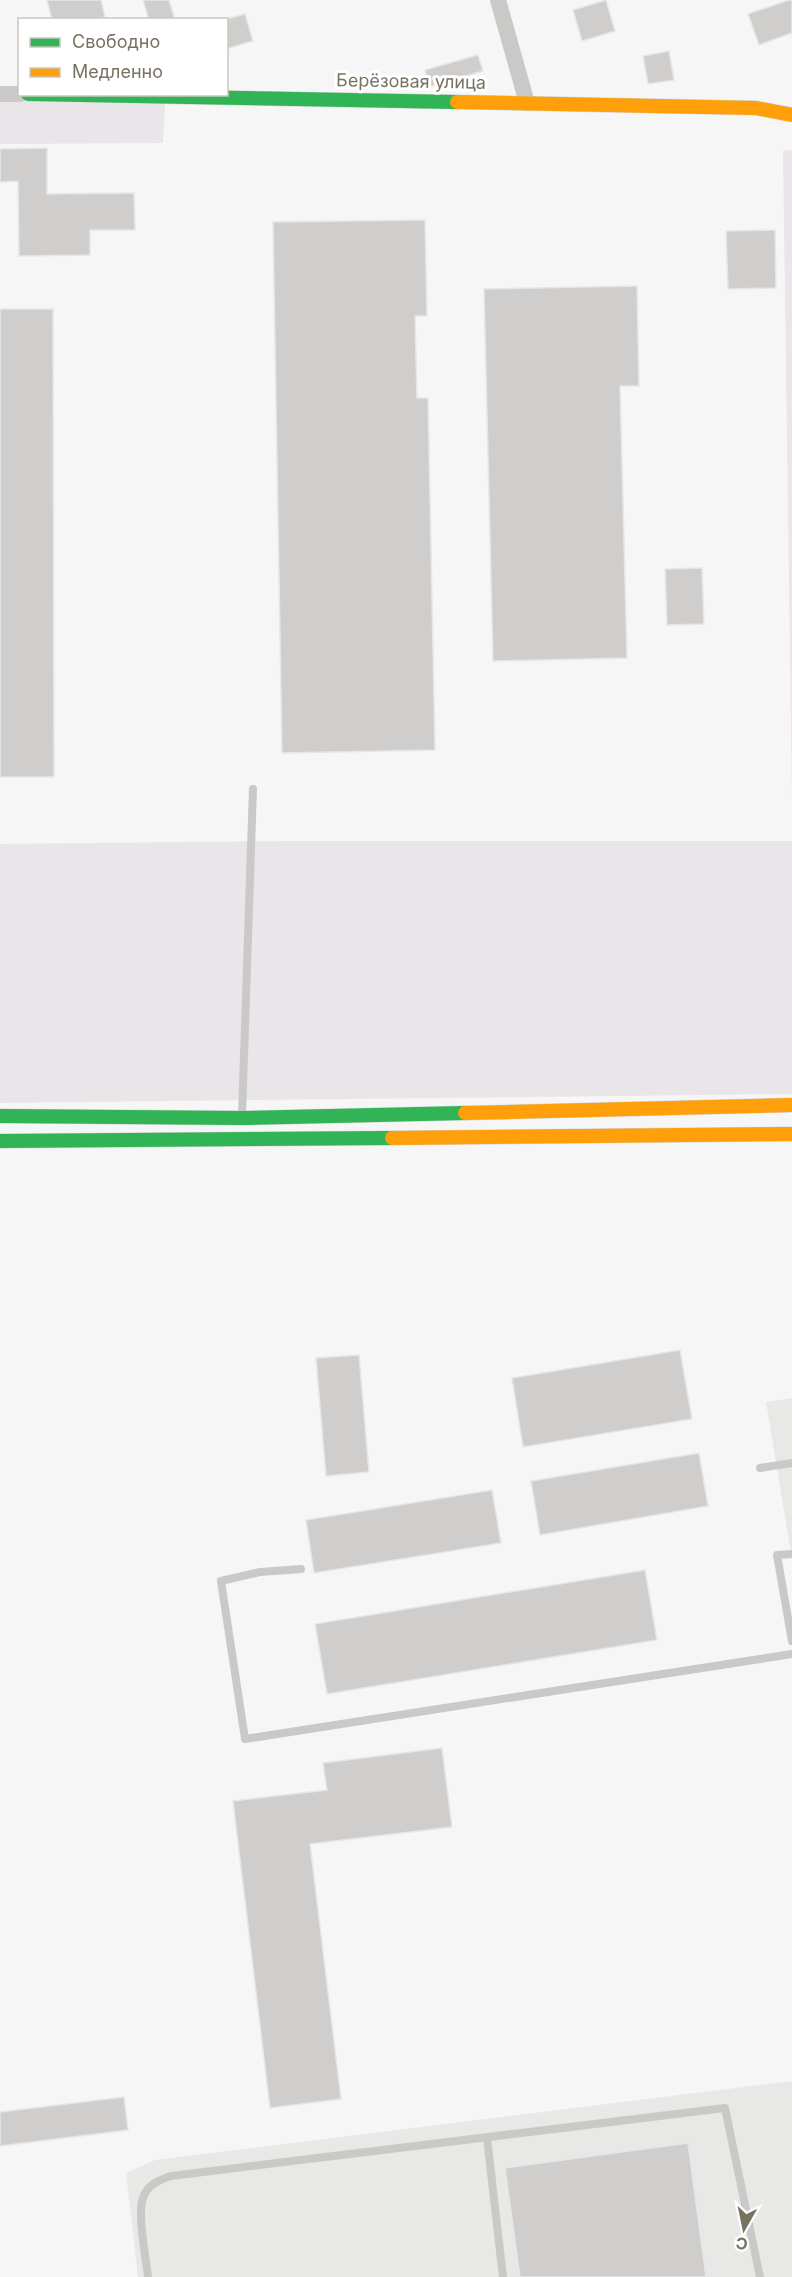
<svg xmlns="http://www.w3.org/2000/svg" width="792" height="2277" viewBox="0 0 792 2277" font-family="Inter,sans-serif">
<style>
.built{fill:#e8e8e7}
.green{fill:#e9e5e9}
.building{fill:#d0cecd;stroke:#e6e6e6;stroke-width:1.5}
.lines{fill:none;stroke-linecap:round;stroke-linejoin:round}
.fast-casing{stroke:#d4d3d2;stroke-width:15}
.slow-casing{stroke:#d4d3d2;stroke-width:15}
.lane{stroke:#c9c9c7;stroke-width:8}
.street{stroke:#c9c9c7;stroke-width:16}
.fast{stroke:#30b455;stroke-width:14}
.slow{stroke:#ff9f0a;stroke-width:14}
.labels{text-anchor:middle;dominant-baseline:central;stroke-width:6;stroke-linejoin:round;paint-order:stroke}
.street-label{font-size:18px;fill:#787260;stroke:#fff}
</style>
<rect width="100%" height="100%" fill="#f6f6f7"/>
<!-- built -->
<path class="built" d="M 792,1398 L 792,1559 L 766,1402 Z
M 792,2081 L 792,2277 L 138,2277 L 126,2173 L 155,2160 Z"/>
<!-- green -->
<path class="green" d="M 0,101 L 165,104 L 163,143 L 0,144 Z
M 792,150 L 792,801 L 783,151 Z
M 284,841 L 792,841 L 792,1094 L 0,1103 L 0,844 Z"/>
<!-- building -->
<path class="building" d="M 47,0 L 101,0 L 105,17 L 95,20 L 52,20 Z
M 143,0 L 169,0 L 175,20 L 149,20 Z
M 606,0 L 615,31 L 582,41 L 573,10 Z
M 789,0 L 792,0 L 792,33 L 759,45 L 748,14 Z
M 245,14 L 253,41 L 226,49 L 226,19 Z
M 669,51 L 674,80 L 648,84 L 643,56 Z
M 478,55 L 483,71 L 429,87 L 425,70 Z
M 47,148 L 47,194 L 134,193 L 135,230 L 90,230 L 90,255 L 19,256 L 18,181 L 0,182 L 0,149 Z
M 425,220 L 427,316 L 415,316 L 417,398 L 428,398 L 435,750 L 282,753 L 273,222 Z
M 775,230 L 776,288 L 728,289 L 726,231 Z
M 637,286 L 639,386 L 620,386 L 627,658 L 493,661 L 484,289 Z
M 0,309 L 53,309 L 54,777 L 0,777 Z
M 702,568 L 704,624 L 667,625 L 665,569 Z
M 680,1350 L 692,1419 L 523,1447 L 512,1378 Z
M 359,1355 L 369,1472 L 326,1476 L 316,1358 Z
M 699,1453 L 708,1506 L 540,1535 L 531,1481 Z
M 492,1490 L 501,1543 L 314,1573 L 306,1520 Z
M 645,1570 L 657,1640 L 327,1694 L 315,1624 Z
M 442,1748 L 452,1827 L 310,1844 L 341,2099 L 270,2108 L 233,1801 L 327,1790 L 323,1763 Z
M 124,2097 L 128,2130 L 0,2146 L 0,2112 Z
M 688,2143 L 706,2277 L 520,2277 L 505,2168 Z"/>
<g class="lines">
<defs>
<path id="fast" d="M 28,94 L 457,102
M 0,1116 L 242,1118 L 465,1113
M 0,1141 L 392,1138"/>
<path id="slow" d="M 457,102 L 756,108 L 792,115
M 465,1113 L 792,1105
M 392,1138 L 792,1134"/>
</defs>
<!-- fast casing -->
<use href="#fast" class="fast-casing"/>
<!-- slow casing -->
<use href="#slow" class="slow-casing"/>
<!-- lane -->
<path class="lane" d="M 242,1115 L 253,789
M 760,1468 L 792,1463
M 792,1554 L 777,1555 L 792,1641
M 301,1569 L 260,1572 L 221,1581 L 245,1739 L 792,1654
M 487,2138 L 503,2277
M 148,2277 C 146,2258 137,2214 143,2198 C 147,2185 159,2180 171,2176 L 725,2108 L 760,2277"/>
<!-- street -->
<path class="street" d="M 498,0 L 527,103
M 0,94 L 20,94"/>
<!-- fast -->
<use href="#fast" class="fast"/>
<!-- slow -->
<use href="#slow" class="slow"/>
</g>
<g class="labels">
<!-- street labels -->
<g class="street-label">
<text transform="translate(411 81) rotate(1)">Берёзовая улица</text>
</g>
</g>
<!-- legend -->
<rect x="18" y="18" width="210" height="78" fill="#ffffff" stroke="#c9c7bf" stroke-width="1.5"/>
<rect x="30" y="38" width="30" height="9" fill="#30b455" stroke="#c9c7bf" stroke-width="1.5"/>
<text x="72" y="48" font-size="18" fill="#787260">Свободно</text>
<rect x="30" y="68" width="30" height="9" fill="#ff9f0a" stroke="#c9c7bf" stroke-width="1.5"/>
<text x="72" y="78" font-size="18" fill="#787260">Медленно</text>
<!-- north arrow -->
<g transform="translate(744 2229) rotate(189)" stroke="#ffffff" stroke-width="4.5" paint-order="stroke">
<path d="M0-4.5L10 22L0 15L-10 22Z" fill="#787260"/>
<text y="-9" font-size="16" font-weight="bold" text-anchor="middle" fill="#787260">С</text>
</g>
</svg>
